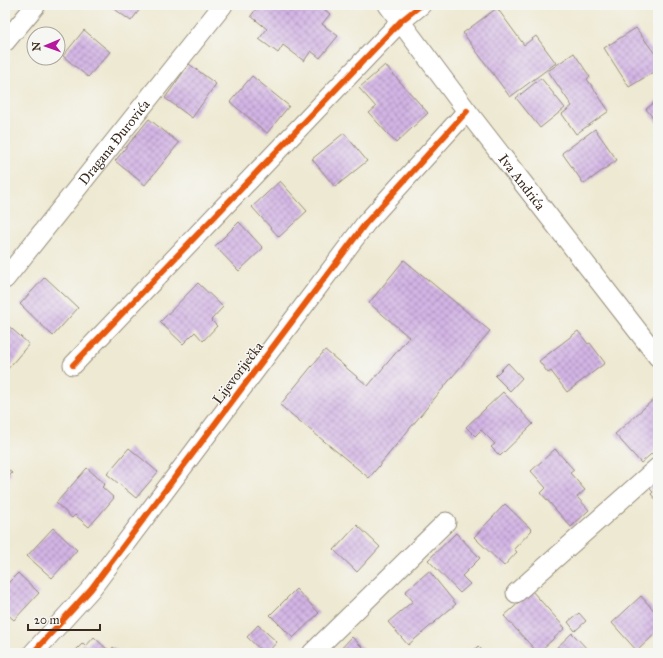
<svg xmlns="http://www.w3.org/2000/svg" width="663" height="658" viewBox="0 0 663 658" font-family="'IM FELL Great Primer',serif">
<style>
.building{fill:url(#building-cross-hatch)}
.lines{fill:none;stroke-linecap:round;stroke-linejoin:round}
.street-casing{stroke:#948a78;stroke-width:21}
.street{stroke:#fff;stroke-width:19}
.cycleway-casing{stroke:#f6f6f2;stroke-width:8}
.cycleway{stroke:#e8590c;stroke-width:6}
.labels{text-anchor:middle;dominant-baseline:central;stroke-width:3;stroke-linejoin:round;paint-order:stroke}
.street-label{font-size:14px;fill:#3b2a1e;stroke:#f6f6f2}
</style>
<defs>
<pattern id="building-cross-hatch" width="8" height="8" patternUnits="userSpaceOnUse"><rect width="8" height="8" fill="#d3b5e5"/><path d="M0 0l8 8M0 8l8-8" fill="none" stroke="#ac93b9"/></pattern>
</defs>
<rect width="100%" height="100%" fill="#f6f6f2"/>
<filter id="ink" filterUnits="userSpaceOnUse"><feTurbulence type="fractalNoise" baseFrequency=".025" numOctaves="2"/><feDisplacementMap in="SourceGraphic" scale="8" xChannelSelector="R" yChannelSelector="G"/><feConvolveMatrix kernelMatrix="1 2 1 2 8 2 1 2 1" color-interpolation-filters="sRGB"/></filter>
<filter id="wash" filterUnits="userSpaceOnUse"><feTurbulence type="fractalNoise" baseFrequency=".012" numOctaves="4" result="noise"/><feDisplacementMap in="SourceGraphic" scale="16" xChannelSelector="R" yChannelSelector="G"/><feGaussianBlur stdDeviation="0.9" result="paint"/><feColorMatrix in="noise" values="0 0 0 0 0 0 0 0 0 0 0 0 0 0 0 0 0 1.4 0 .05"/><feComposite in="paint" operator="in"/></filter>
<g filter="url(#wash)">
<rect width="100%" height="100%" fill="#eee9d2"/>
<g id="blocks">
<!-- building -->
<path class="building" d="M 109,5 L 143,5 L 131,21 Z
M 259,5 L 319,5 L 330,14 L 322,24 L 338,36 L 320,58 L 311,51 L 304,61 L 283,45 L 278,53 L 259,39 L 267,29 L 251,16 Z
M 497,8 L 524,45 L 536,36 L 556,63 L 510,97 L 463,33 Z
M 636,28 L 658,58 L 658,69 L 629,87 L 604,48 Z
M 84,30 L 110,52 L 88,77 L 63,56 Z
M 574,53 L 590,77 L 587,79 L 609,111 L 576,134 L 562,114 L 572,106 L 548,71 Z
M 189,64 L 216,84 L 192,118 L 165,98 Z
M 385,65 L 428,113 L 396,143 L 369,113 L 376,107 L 359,88 Z
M 252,76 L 289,106 L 267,133 L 230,102 Z
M 541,78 L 565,108 L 540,128 L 516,98 Z
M 658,100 L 658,124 L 646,109 Z
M 149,119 L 179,143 L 145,185 L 115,161 Z
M 595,129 L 617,160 L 584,184 L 562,153 Z
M 344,133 L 367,161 L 335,187 L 312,159 Z
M 280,181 L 307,211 L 279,237 L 252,207 Z
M 239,222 L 263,248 L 239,271 L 215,246 Z
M 404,260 L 490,331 L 369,478 L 280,405 L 325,350 L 368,386 L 409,337 L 369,303 Z
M 45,277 L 78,308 L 53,336 L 20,304 Z
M 198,283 L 223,307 L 211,320 L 217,326 L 203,341 L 195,332 L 183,344 L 160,322 Z
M 5,323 L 29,344 L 6,371 L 5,370 Z
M 578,331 L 588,344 L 590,343 L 605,363 L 567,392 L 551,371 L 548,373 L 539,361 Z
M 508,363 L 522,378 L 510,391 L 495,376 Z
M 503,392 L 533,424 L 500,456 L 491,447 L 495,444 L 481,430 L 475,436 L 466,427 Z
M 655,398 L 658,401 L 658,448 L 641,463 L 615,434 Z
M 129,448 L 158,472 L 136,498 L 107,474 Z
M 555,449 L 574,470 L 570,473 L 585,490 L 577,497 L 589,510 L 571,527 L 541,493 L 546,488 L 531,471 Z
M 5,467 L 12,473 L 5,481 Z
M 87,468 L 105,484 L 102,487 L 114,498 L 89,527 L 75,515 L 72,518 L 56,503 Z
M 658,473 L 658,502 L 651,494 L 653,492 L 646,485 Z
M 505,504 L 532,530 L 514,549 L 517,552 L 504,566 L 474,537 Z
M 357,525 L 380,547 L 357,572 L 334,550 Z
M 53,528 L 77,550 L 52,578 L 27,556 Z
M 456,533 L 480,558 L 462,576 L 470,584 L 460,593 L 428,560 Z
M 429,571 L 456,604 L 408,645 L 388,622 L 413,601 L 405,592 Z
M 18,573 L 39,593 L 14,620 L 5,612 L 5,586 Z
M 296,589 L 319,613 L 293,638 L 270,615 Z
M 532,591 L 565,628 L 538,653 L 504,616 Z
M 641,596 L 658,615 L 658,631 L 637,651 L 612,623 Z
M 579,613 L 586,621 L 575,631 L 568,622 Z
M 258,625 L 277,642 L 267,653 L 264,653 L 247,637 Z
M 572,633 L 591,653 L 551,653 Z
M 94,637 L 110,652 L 113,647 L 120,653 L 73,653 L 83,643 L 86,646 Z
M 352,637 L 368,653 L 337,653 Z
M 478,646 L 485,653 L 471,653 Z"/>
</g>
</g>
<g filter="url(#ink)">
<use href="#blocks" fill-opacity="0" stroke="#948a78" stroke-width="1"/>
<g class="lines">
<defs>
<g id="street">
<path id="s1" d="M 388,5 L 467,111 L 658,357"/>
<path d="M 5,42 L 36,5"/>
<path id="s2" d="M 5,279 L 223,5"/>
<path d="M 73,365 L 401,21 L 421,5"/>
<path d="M 516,593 L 658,467"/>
<path d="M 33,653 L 91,589 L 366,223 L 467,111"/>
<path d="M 312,653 L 446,522"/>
</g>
</defs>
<!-- street casing -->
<use href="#street" class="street-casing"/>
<!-- street -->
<use href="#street" class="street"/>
<defs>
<path id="cycleway" d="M 73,365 L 401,21 L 421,5
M 33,653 L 91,589 L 366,223 L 467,111"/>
</defs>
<!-- cycleway casing -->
<use href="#cycleway" class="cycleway-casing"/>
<!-- cycleway -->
<use href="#cycleway" class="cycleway"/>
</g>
</g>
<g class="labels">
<!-- street labels -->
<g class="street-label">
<text stroke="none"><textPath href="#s2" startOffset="175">Dragana Đurovića</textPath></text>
<text stroke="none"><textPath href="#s1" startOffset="222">Iva Andrića</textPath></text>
<text transform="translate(238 373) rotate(-53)">Lijevoriječka</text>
</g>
</g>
<!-- margin -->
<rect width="663" height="658" fill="none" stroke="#f6f6f2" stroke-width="20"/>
<!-- north arrow -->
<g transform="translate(46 46) rotate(268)"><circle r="19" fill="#f6f6f2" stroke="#aba49d"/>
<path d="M0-3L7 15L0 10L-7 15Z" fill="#b5179e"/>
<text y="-6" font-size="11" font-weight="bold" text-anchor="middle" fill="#3b2a1e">N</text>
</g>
<!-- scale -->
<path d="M28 624v6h72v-6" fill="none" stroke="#3b2a1e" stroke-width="2"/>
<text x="34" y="624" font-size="12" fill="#3b2a1e" stroke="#f6f6f2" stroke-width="3" paint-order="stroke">20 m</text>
</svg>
